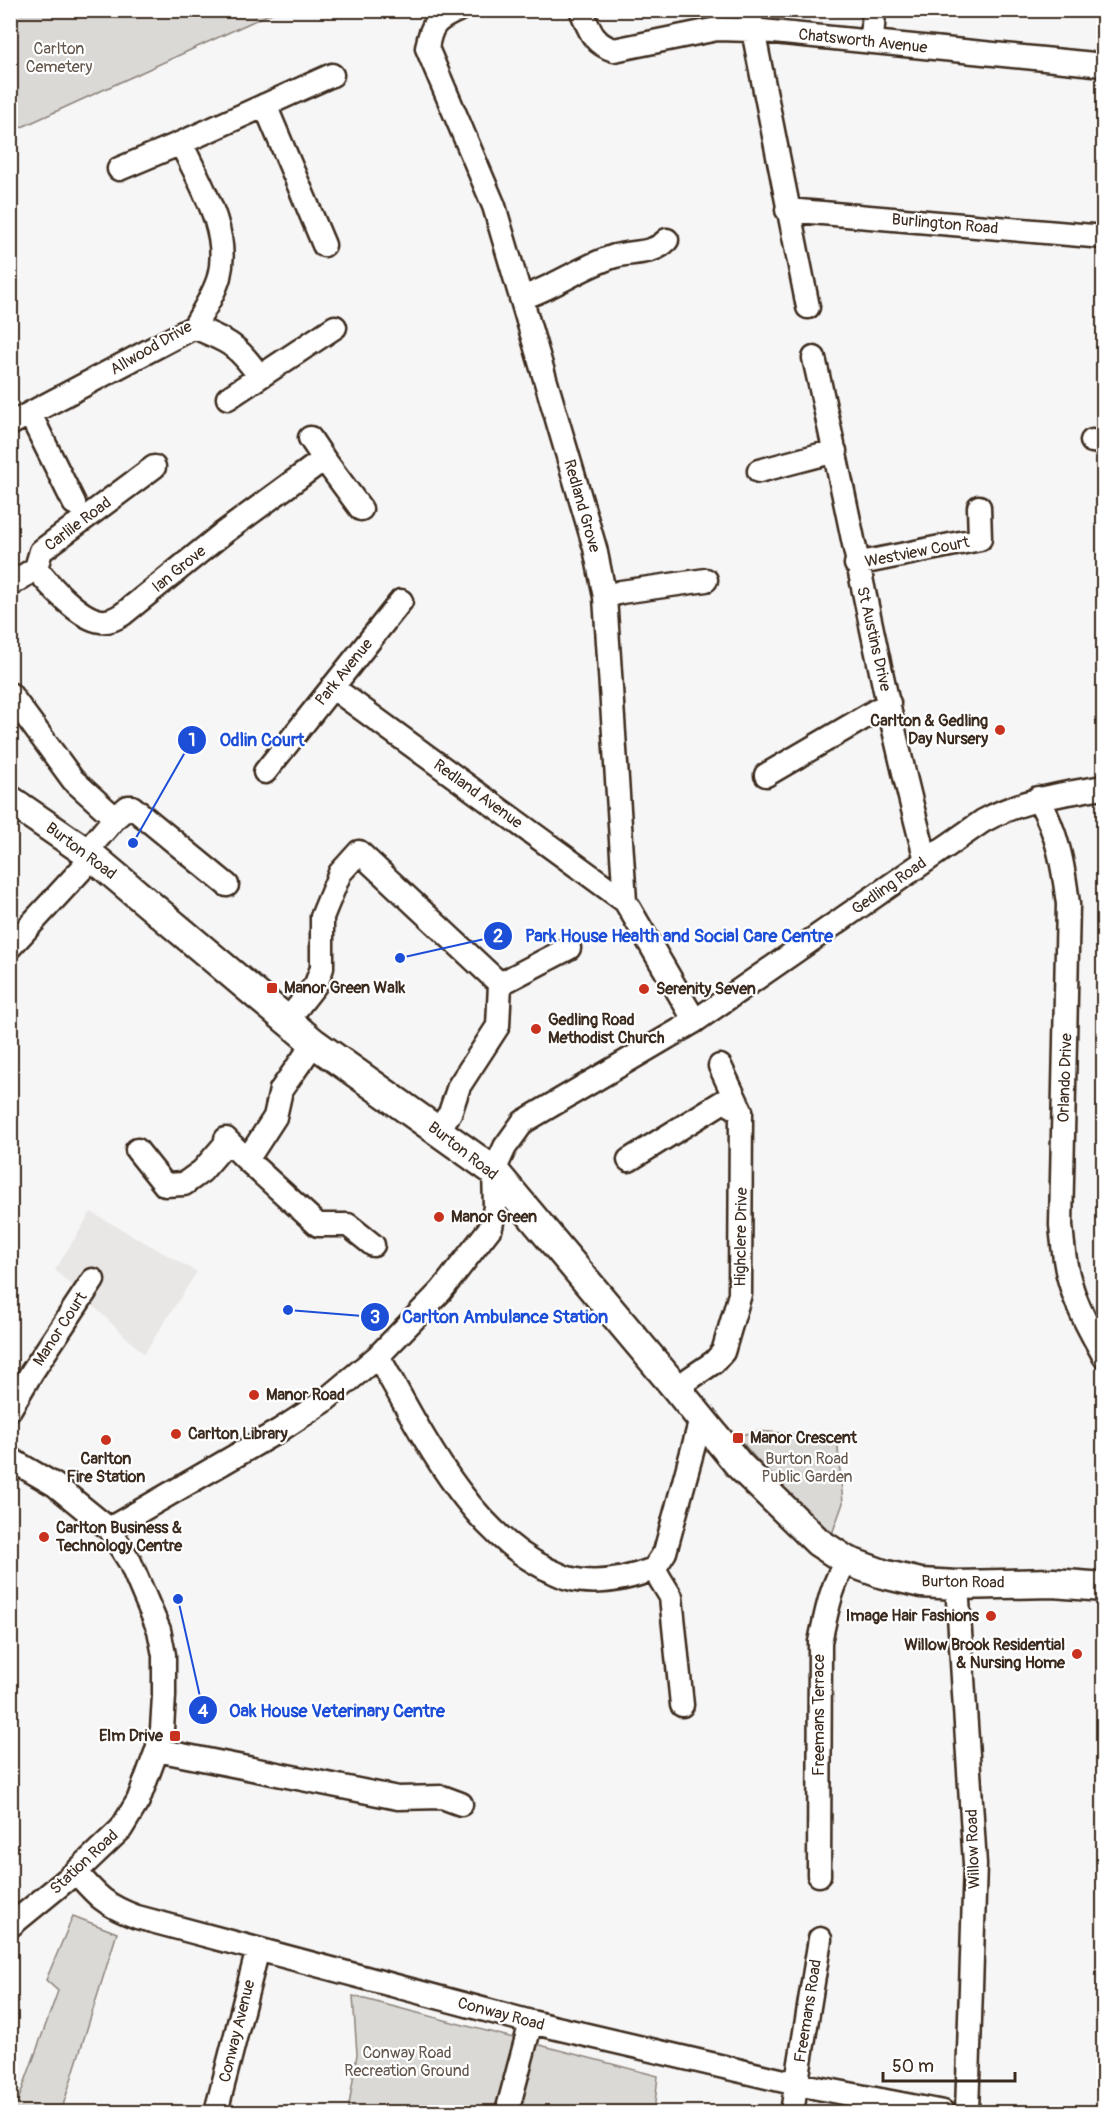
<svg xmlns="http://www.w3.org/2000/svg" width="1114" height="2123" viewBox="0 0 1114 2123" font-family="Pangolin,sans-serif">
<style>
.built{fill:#e9e7e6}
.green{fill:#dbd9d6;stroke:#8b827a;stroke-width:1.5}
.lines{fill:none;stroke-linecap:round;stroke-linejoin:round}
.minor-casing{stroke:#3b2a1e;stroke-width:27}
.major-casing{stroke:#3b2a1e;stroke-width:33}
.minor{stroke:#fff;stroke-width:22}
.major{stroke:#fff;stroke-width:28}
.poi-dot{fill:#c8321e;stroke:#fff;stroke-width:2}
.labels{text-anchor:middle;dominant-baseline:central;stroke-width:4.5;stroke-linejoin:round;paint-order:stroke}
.street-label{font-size:16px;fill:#3b2a1e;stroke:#fff}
.park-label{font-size:16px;fill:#63564c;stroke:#fff}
.poi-label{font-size:16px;font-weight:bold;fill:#3b2a1e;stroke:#fff;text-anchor:start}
.leader{fill:none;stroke:#1d4ed8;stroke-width:2}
.callout-dot{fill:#1d4ed8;stroke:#fff;stroke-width:2}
.mark-label{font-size:18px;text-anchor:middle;font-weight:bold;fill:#fff}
.callout-label{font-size:18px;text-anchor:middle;font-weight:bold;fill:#1d4ed8;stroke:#fff;stroke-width:4.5;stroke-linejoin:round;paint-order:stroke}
</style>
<rect width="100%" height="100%" fill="#f7f6f6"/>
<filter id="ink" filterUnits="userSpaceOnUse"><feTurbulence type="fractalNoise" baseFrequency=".0167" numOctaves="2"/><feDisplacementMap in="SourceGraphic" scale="12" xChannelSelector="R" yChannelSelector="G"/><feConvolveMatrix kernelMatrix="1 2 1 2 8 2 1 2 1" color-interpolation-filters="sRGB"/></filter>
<g filter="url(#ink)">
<!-- built -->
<path class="built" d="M 91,1212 L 197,1272 L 144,1354 L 55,1270 Z"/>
<!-- green -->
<path class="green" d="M 11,10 L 276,10 L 276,11 L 11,132 Z
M 758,1431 L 837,1438 L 843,1503 L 832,1534 C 796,1506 766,1471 737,1436 Z
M 73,1916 L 117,1933 L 61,2112 L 14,2112 L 58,1991 L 46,1980 Z
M 353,1996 L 658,2076 L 654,2112 L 348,2112 L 357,2054 Z"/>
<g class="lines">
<defs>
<path id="minor" d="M 458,10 C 436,20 431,24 427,48 L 494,206 L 595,548 L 605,597 L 625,901 L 695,1021
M 581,10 C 590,30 592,43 614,50 L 717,29 L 752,30 L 1104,65
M 749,10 L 808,307
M 872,42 L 874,10
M 265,105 L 324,245
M 119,169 L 181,143
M 787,210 L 1104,237
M 521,298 C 554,288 582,266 615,256 C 634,251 653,255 667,240
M 194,327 C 228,341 238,345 259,376
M 814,358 C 852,525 882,695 926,860
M 228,398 L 335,327
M 30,414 L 74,503
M 10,424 L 194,327 C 203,311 214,295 219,277 C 231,231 200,184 181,143 L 332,75
M 310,438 L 324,459
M 1092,441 L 1104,443
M 759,471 L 835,451
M 856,564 L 980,539 L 979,507
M 36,568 C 49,585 80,619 101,621 C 109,622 117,618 123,614 L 222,534 L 324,459 L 361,509
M 10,585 L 36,568 L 41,551 L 154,467
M 605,597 L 621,592 L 706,580
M 332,687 L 625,901
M 10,694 L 73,780 L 115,818 L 86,852
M 265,772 L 401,601
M 766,775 L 889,703
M 1038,798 C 1058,835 1063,863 1068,904 L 1061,1225 C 1063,1244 1064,1264 1070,1282 C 1077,1308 1091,1332 1104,1356
M 115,818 L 128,807 L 132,807 L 227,885
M 10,947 L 93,857
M 500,984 L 569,948
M 287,1021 L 316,984 L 322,968 L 322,917 L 340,873 L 359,852 L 500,984 L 498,1026 L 459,1086 L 450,1113 L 438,1130
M 226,1139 L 247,1160 L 275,1117 L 281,1090 L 314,1043
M 137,1150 L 165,1185 L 184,1184 L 202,1171 L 228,1141
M 247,1160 L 318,1225 L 348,1225 L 373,1245
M 629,1160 L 724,1101 L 741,1111
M 378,1356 C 420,1430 467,1530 547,1569 C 554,1572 561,1576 568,1578 C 596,1586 627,1579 654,1569 L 665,1552 L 701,1419
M 676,1388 L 714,1362 L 723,1352 L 740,1294 L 741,1111 L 720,1066
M 10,1409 L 32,1372 L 93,1280
M 10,1459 L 55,1485 L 109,1529 L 130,1562 L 159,1630 L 164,1655 L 164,1696 L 162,1729 L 157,1750 L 138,1801 L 121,1829 L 76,1872 L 10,1926
M 109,1529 L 280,1430 L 323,1402 L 378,1356 L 441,1291 L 491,1227 L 495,1207 L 494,1171 L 505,1147 L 523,1122 L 695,1021 L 983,821 C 1021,800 1061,794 1104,787
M 654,1569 L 671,1597 L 682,1705
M 957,1585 L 975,1864 L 967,2112
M 157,1750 L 398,1798 L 442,1797 L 461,1804
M 76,1872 C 97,1896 106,1906 137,1917 L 531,2022 L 797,2084 L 943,2112
M 819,1875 L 820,1642 C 826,1615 831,1584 847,1561
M 216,2112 L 258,1949
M 507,2112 L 531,2022
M 792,2112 L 820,1939"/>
<path id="major" d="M 10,800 L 93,857 L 314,1043 L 494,1171 L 676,1388 L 739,1465 L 818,1542 L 847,1561 L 883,1574 L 921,1583 L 957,1585 L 1053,1583 L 1104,1587"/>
</defs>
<!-- minor casing -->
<use href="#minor" class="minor-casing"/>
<!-- major casing -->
<use href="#major" class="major-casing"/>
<!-- minor -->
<use href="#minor" class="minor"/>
<!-- major -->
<use href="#major" class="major"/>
</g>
</g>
<!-- markers -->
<g class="poi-dot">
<circle cx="1000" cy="730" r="6"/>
<rect x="266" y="982" width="12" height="12" rx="3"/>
<circle cx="644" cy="989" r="6"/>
<circle cx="536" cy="1029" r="6"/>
<circle cx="439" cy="1217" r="6"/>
<circle cx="254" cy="1395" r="6"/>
<circle cx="176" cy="1434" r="6"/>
<rect x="732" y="1432" width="12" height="12" rx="3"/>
<circle cx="106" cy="1440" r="6"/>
<circle cx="44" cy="1537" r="6"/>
<circle cx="991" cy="1616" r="6"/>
<circle cx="1077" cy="1654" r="6"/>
<rect x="169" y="1730" width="12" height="12" rx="3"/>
</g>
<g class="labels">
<!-- street labels -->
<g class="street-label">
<text transform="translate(863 41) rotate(6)">Chatsworth Avenue</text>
<text transform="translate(945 224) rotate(5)">Burlington Road</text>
<text transform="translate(151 348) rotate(-30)">Allwood Drive</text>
<text transform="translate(582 506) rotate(74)">Redland Grove</text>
<text transform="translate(78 524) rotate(-37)">Carlile Road</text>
<text transform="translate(917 552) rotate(-11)">Westview Court</text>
<text transform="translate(179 569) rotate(-39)">Ian Grove</text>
<text transform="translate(874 639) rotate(77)">St Austins Drive</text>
<text transform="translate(344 672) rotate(-51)">Park Avenue</text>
<text transform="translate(478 794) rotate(36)">Redland Avenue</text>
<text transform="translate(81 851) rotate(37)">Burton Road</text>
<text transform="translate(889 886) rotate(-35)">Gedling Road</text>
<text transform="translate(1065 1078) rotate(-88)">Orlando Drive</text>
<text transform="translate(463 1151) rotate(38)">Burton Road</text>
<text transform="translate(741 1237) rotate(-89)">Highclere Drive</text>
<text transform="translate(60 1329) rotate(-57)">Manor Court</text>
<text transform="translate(963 1582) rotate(1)">Burton Road</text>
<text transform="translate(819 1715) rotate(-90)">Freemans Terrace</text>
<text transform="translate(973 1849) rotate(-92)">Willow Road</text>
<text transform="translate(84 1862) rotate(-43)">Station Road</text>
<text transform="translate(808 2011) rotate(-81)">Freemans Road</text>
<text transform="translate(501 2014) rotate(15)">Conway Road</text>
<text transform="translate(237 2031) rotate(-76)">Conway Avenue</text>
</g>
<!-- park labels -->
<g class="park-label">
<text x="59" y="49">Carlton<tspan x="59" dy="18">Cemetery</tspan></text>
<text x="807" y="1459">Burton Road<tspan x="807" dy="18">Public Garden</tspan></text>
<text x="407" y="2053">Conway Road<tspan x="407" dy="18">Recreation Ground</tspan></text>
</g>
<!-- poi labels -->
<g class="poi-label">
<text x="988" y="721" text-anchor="end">Carlton &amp; Gedling<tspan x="988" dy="18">Day Nursery</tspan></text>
<text x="284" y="988">Manor Green Walk</text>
<text x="656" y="989">Serenity Seven</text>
<text x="548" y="1020">Gedling Road<tspan x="548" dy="18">Methodist Church</tspan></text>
<text x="451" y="1217">Manor Green</text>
<text x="266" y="1395">Manor Road</text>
<text x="188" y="1434">Carlton Library</text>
<text x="750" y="1438">Manor Crescent</text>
<text x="106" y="1459" text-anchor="middle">Carlton<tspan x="106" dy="18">Fire Station</tspan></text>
<text x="56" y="1528">Carlton Business &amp;<tspan x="56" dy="18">Technology Centre</tspan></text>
<text x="979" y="1616" text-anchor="end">Image Hair Fashions</text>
<text x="1065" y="1645" text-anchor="end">Willow Brook Residential<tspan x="1065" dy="18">&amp; Nursing Home</tspan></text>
<text x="163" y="1736" text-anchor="end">Elm Drive</text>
</g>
</g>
<!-- callouts -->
<path class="leader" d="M133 843L192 740M400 958L498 936M288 1310L375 1317M178 1599L203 1710"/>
<g class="callout-dot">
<circle cx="133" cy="843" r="6"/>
<circle cx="400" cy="958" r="6"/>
<circle cx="288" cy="1310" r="6"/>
<circle cx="178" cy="1599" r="6"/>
<circle cx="192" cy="740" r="15"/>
<circle cx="498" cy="936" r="15"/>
<circle cx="375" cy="1317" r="15"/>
<circle cx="203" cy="1710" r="15"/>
</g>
<g class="mark-label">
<text x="192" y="746">1</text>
<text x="498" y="942">2</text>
<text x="375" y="1323">3</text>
<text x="203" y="1717">4</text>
</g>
<g class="callout-label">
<text x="262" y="746">Odlin Court</text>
<text x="679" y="942">Park House Health and Social Care Centre</text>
<text x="505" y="1323">Carlton Ambulance Station</text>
<text x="337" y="1717">Oak House Veterinary Centre</text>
</g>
<!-- margin -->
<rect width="1114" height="2123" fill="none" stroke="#fff" stroke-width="36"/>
<rect x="18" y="18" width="1078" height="2087" fill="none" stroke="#3b2a1e" stroke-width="2" filter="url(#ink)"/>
<!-- scale -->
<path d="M883 2072v9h132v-9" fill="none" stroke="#3b2a1e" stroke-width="3"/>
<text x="892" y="2072" font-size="18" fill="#3b2a1e" stroke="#ffffff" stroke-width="4.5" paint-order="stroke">50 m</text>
</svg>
